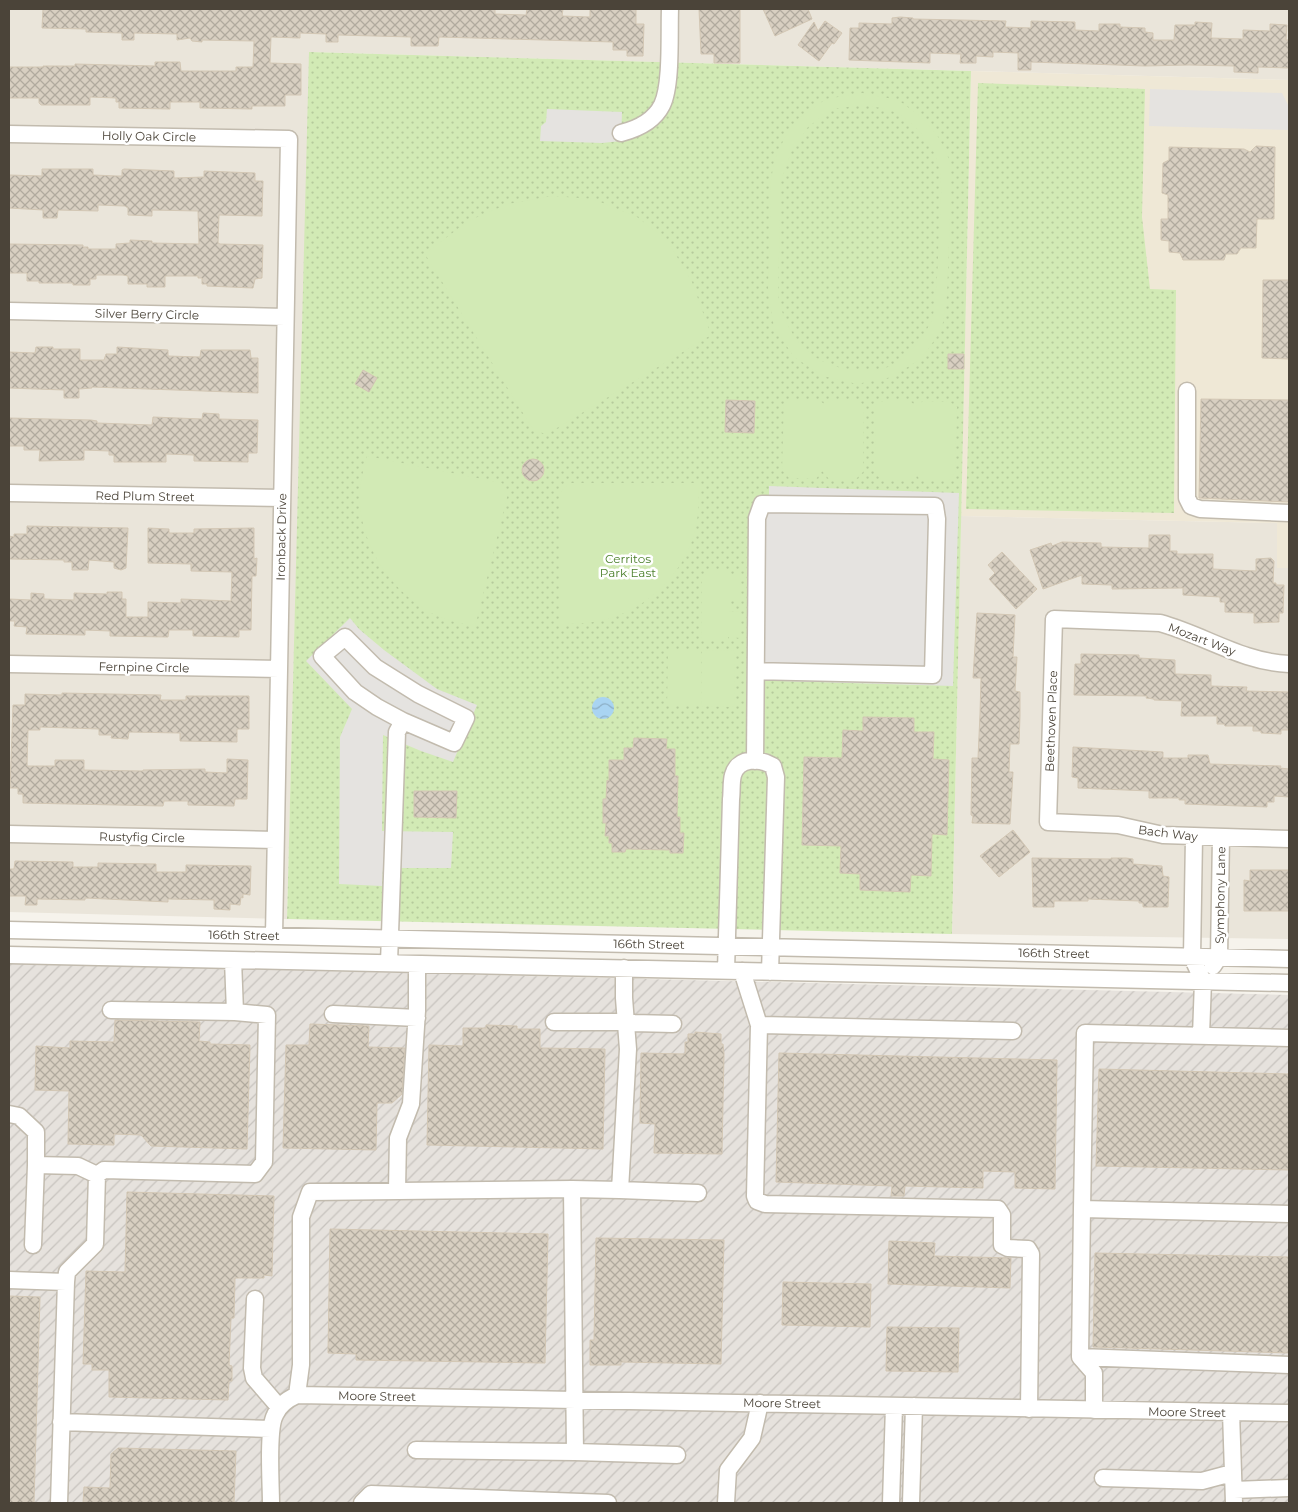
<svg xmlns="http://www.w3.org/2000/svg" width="1298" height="1512" viewBox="0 0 1298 1512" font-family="Montserrat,sans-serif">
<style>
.residential{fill:#eae5da}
.industrial{fill:url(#industrial-furrows)}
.education{fill:#efe8d6}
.grass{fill:url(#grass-dots)}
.pitch{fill:#d2eab5;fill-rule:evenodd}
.parking{fill:#e5e3e0}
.water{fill:url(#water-waves)}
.building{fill:url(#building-cross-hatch);stroke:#d3c7b4}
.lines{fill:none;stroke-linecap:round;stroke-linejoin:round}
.minor-casing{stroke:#c2bbae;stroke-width:19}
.minor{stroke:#fff;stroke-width:16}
.labels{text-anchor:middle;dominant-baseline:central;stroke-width:5;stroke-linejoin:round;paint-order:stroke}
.street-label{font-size:12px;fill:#4b4439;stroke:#fff}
.park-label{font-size:12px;fill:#4a7f2a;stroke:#fff}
</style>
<defs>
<pattern id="industrial-furrows" width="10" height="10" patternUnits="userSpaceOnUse" patternTransform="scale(1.25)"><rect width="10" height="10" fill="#e6e2dd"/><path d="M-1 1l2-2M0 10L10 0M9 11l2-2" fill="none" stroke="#c7c3be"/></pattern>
<pattern id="grass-dots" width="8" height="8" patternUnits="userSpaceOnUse" patternTransform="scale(1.25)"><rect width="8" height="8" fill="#d2eab5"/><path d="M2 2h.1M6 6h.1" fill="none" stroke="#b6ca9c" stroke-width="1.8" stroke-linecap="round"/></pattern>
<pattern id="water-waves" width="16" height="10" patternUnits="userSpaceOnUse" patternTransform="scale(1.25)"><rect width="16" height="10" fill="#a9d4f2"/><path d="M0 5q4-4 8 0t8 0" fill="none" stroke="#8caec5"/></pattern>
<pattern id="building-cross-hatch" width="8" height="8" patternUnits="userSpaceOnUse" patternTransform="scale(1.25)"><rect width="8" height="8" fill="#d8cfc1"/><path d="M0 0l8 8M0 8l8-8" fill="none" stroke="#b1aa9e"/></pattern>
</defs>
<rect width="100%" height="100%" fill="#f6f3ec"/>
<!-- residential -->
<path class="residential" d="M 9,9 L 1289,9 L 1289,80 L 310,52 L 287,919 L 9,912 Z
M 961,516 L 1277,523 L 1277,568 L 1289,568 L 1289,939 L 952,934 Z"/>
<!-- industrial -->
<path class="industrial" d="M 9,963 L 1289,995 L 1289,1503 L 9,1503 Z"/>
<!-- education -->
<path class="education" d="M 971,71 L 1289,80 L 1289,568 L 1277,568 L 1277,523 L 961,516 Z"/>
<!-- grass -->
<path class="grass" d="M 309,52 L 971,71 L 952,934 L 287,919 Z
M 978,83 L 1145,89 L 1142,217 L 1150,289 L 1176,290 L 1174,513 L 966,509 Z"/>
<!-- pitch -->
<path class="pitch" d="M 862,93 L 898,100 L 924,119 L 939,138 L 949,159 L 951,193 L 947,295 L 942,329 L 922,358 L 892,377 L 857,384 L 823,376 L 794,357 L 774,327 L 768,293 L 771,181 L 774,161 L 785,137 L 799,118 L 826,99 ZM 862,105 C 871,107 883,107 892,111 C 909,118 923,133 932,149 C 946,173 940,205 939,232 C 938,256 938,280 934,304 C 934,308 934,314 932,319 C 927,333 907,357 893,365 C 877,373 843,371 826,363 C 799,351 783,324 778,295 L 781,181 L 791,152 L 808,127 L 832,109 Z
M 552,196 L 593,199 L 637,217 L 667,240 L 692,282 L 711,335 L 547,434 L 534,431 L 425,254 L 468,221 L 508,204 Z
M 790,399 L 818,399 L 824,404 C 834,397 854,397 864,405 L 863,472 L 856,479 L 829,479 L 822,471 L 816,479 L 789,478 L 782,470 L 784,404 Z
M 883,401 L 910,401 L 916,406 L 923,401 L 950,402 L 957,407 L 955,473 L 948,481 L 921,481 L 915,473 L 909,481 L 881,480 L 875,472 L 876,405 Z
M 367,456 L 502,483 L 508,493 L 475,627 C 460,623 445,620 431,613 C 388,589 357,540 360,490 C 361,478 364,467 367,456 Z
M 569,483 L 699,483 C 699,497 699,512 696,525 C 689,566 655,602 617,616 C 599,623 579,624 560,624 L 560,493 Z
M 708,571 L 729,571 L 729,575 L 741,575 L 740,601 L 729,601 L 729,611 L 740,612 L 740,638 L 728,637 L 728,640 L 701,640 L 702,580 Z
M 668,650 L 701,650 L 700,706 L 667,706 Z
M 702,650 L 735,651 L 734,707 L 701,706 Z"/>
<!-- parking -->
<path class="parking" d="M 1150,89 L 1282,93 L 1289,107 L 1289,130 L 1149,126 Z
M 547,109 L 622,112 L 621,141 L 602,143 L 540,141 L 541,126 L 546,122 Z
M 769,486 L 959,493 L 953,686 L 749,680 L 752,525 L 769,510 Z
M 350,618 L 359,629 L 384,650 L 437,689 L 477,705 L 453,762 L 421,751 L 383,735 L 382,831 L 453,832 L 451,868 L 383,868 L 382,886 L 339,884 L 340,737 L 352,709 L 306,661 Z"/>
<!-- water -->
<path class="water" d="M592 708a11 11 0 1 1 22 0a11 11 0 1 1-22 0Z"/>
<!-- building -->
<path class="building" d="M 43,9 L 495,9 L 495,14 L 526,15 L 527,9 L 563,9 L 562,16 L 590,17 L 590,9 L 636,9 L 636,24 L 644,24 L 643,56 L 627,56 L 627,50 L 613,50 L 613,42 L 439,37 L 438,46 L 411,46 L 411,37 L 338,35 L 338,42 L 326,42 L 326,34 L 300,33 L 300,38 L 271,37 L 270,63 L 301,64 L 301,95 L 285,95 L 285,106 L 252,106 L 252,109 L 202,108 L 200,108 L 200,102 L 170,102 L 170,109 L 119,108 L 119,102 L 116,102 L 116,98 L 90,97 L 90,105 L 41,105 L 39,103 L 39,98 L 9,98 L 9,67 L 43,67 L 43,66 L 75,66 L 75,64 L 155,66 L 155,62 L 180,62 L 181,71 L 236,71 L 236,67 L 253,67 L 254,41 L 202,40 L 202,42 L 192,41 L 190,38 L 177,40 L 177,34 L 134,33 L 134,40 L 122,40 L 122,33 L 86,32 L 86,29 L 42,28 Z
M 699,9 L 740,9 L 740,63 L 714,63 L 714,54 L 701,54 Z
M 763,9 L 808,9 L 812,19 L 775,36 Z
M 900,17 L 913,18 L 913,19 L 1006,21 L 1005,27 L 1031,28 L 1031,21 L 1075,22 L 1075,30 L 1099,31 L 1099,24 L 1120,24 L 1120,27 L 1145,28 L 1145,32 L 1153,33 L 1153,40 L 1174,40 L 1175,25 L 1195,25 L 1195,22 L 1212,23 L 1211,38 L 1243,39 L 1243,30 L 1270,31 L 1270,24 L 1287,25 L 1286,40 L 1289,40 L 1289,68 L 1258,67 L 1258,73 L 1234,72 L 1234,66 L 1189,65 L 1145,66 L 1031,62 L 1031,70 L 1018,70 L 1018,53 L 993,52 L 993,57 L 976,56 L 976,63 L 960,63 L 961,54 L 930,53 L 930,63 L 849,60 L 850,28 L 859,28 L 859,23 L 892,24 L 892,18 Z
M 825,21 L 842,33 L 834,44 L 832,43 L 819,61 L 798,45 L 814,22 L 818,31 Z
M 1256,146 L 1275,147 L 1274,219 L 1257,219 L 1256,248 L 1241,248 L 1237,254 L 1226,254 L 1224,260 L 1183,260 L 1180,253 L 1169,252 L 1169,241 L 1161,240 L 1161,219 L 1168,219 L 1168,195 L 1162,193 L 1163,163 L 1169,160 L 1169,147 L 1244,149 L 1250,152 Z
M 42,169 L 93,169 L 93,175 L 117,176 L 122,176 L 122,170 L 124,169 L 174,171 L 174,178 L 204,177 L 204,171 L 255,173 L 255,181 L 263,181 L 262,216 L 219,215 L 218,243 L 220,244 L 263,245 L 262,278 L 255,279 L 253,288 L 207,286 L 207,284 L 202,284 L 202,278 L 198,278 L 198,276 L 165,276 L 165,287 L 147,287 L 147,284 L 128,284 L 128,276 L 123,275 L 96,275 L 96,279 L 90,279 L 90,285 L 73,285 L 73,283 L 39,283 L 39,281 L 27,281 L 27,273 L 9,273 L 9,244 L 83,245 L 83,247 L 88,247 L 88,249 L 116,249 L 116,244 L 130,243 L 130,240 L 152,241 L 152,243 L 199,244 L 198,211 L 152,210 L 152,216 L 128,215 L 128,208 L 125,206 L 98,205 L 98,211 L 58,210 L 57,218 L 43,218 L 43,210 L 9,208 L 9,175 L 42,176 Z
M 1263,280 L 1289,280 L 1289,359 L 1262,358 Z
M 36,347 L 53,347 L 53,349 L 80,349 L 80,360 L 104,360 L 106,354 L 117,354 L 117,347 L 168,350 L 168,356 L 200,357 L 201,350 L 250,350 L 251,358 L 258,358 L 258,393 L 92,387 L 92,388 L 79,389 L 79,398 L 64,398 L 64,390 L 9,388 L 9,352 L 35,353 Z
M 948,354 L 964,354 L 964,369 L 948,369 Z
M 363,370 L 377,378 L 369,392 L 355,384 Z
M 1201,399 L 1289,400 L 1289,502 L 1199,498 Z
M 726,400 L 755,401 L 754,433 L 725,432 Z
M 203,413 L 219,414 L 219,419 L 258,420 L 257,453 L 248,453 L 248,462 L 194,461 L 194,455 L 166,454 L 166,462 L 114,462 L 114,455 L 109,455 L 109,451 L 84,450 L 84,460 L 39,461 L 40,450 L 24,450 L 24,446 L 9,446 L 9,418 L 91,420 L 97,421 L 97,423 L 152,425 L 153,417 L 202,419 Z
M522 470a11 11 0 1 1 22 0a11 11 0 1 1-22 0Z
M 27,526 L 128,528 L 126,568 L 121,570 L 114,568 L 114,562 L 89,560 L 88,570 L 72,570 L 72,562 L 64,562 L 64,560 L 9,559 L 9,536 L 14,537 L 14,534 L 27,534 Z
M 148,528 L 169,529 L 169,533 L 194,533 L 194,529 L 254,528 L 254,559 L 257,558 L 256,576 L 252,576 L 251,630 L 239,630 L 239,637 L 193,636 L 193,630 L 169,630 L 168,637 L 110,636 L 110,631 L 85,630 L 85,635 L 26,634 L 27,627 L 14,626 L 15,621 L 9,621 L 9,599 L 31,600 L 31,593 L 44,594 L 44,599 L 74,600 L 74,593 L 107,594 L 107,592 L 122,592 L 122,599 L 126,599 L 126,617 L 148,617 L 148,602 L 181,603 L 181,599 L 231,601 L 232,572 L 191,571 L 191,564 L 148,563 Z
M 1149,535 L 1170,535 L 1170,551 L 1177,551 L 1177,554 L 1213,554 L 1213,569 L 1256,571 L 1256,559 L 1271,558 L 1274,561 L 1273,583 L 1276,583 L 1276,585 L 1284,585 L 1283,613 L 1279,613 L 1279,622 L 1254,623 L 1254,613 L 1225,612 L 1225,602 L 1220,602 L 1220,597 L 1183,595 L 1183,588 L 1112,589 L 1112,585 L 1082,584 L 1082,575 L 1043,589 L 1030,550 L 1051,543 L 1052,546 L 1062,542 L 1101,543 L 1101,547 L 1149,548 Z
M 1002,552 L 1037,589 L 1016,609 L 989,579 L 995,573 L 988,565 Z
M 977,613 L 1015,615 L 1013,657 L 1017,657 L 1015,691 L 1020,692 L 1020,715 L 1019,744 L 1010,744 L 1009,772 L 1013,772 L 1010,824 L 972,823 L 973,816 L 971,815 L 972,758 L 978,758 L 980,714 L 981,678 L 973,678 Z
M 1081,654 L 1139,655 L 1139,658 L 1175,660 L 1175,674 L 1211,675 L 1211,686 L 1247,687 L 1246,691 L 1289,692 L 1289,730 L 1281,730 L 1281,734 L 1261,733 L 1261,731 L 1253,731 L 1253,726 L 1225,726 L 1224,724 L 1217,724 L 1217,716 L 1181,716 L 1182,701 L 1154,700 L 1154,699 L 1146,698 L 1147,696 L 1074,695 L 1075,664 L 1081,664 Z
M 62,693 L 161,695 L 160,700 L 186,700 L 186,696 L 249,696 L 249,729 L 237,729 L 237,742 L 180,741 L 180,733 L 129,732 L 128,739 L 111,738 L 112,735 L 99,735 L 99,729 L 40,727 L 40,730 L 28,730 L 27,766 L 55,766 L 55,760 L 84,760 L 84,770 L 143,771 L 143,770 L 205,769 L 205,772 L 227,773 L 227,759 L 248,760 L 247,799 L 235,799 L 234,806 L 188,805 L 188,801 L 164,801 L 163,806 L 23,803 L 23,794 L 18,794 L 18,788 L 10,788 L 13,705 L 25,705 L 25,694 L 62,695 Z
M 863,717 L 914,718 L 914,732 L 934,732 L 933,759 L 949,760 L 947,835 L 932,834 L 931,876 L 911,875 L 910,892 L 860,890 L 860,874 L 840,873 L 841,846 L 802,845 L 804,757 L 842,758 L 843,730 L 863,731 Z
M 634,738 L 667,739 L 666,749 L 675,749 L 675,776 L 678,776 L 677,817 L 680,817 L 680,833 L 684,833 L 683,853 L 670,853 L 670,850 L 626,849 L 625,852 L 612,852 L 612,843 L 609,843 L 609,836 L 605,836 L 606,823 L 603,823 L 603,799 L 606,799 L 607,780 L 609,781 L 609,760 L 624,760 L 624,748 L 633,748 Z
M 1073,747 L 1163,752 L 1163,758 L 1188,758 L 1188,755 L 1208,755 L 1210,764 L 1281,766 L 1280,768 L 1289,769 L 1289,797 L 1274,796 L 1274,802 L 1267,802 L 1267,807 L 1185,804 L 1185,800 L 1179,800 L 1179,798 L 1149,798 L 1149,791 L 1078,788 L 1078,778 L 1072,777 Z
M 414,791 L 457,791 L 456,818 L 414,817 Z
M 1013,830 L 1030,852 L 999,877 L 980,856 Z
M 1032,858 L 1111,859 L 1111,858 L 1126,858 L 1133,859 L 1133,864 L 1162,866 L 1163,876 L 1169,877 L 1168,907 L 1143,907 L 1143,903 L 1139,903 L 1139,901 L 1088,899 L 1088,901 L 1054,901 L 1054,907 L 1033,907 Z
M 15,861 L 73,862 L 73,867 L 98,867 L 98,863 L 156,864 L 156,872 L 186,872 L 186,865 L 251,866 L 250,895 L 243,894 L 243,898 L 241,897 L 240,905 L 230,904 L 230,910 L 214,909 L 214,900 L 168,899 L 168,902 L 85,898 L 85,900 L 37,899 L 37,905 L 25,905 L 26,896 L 9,896 L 9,869 L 14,869 Z
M 1250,870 L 1289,870 L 1289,911 L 1244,911 L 1244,880 L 1250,881 Z
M 115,1020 L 200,1022 L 199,1041 L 210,1042 L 210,1044 L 250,1045 L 247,1149 L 151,1146 L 141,1135 L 114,1134 L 114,1145 L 68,1144 L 69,1091 L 35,1090 L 36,1046 L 70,1048 L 70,1041 L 114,1042 Z
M 310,1024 L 369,1026 L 368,1047 L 405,1048 L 402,1094 L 392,1103 L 377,1103 L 376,1150 L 283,1148 L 286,1045 L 309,1045 Z
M 486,1025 L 517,1026 L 517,1029 L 540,1029 L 540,1048 L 605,1049 L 603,1149 L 427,1145 L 429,1045 L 463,1046 L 463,1028 L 486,1028 Z
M 695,1032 L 721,1034 L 721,1044 L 723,1044 L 724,1054 L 722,1154 L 654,1153 L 655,1124 L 640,1123 L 641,1053 L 685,1054 L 685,1042 L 688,1042 L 688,1034 L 695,1034 Z
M 779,1053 L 1057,1060 L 1055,1189 L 1015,1188 L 1015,1172 L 983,1171 L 983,1188 L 905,1186 L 904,1196 L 891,1196 L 892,1186 L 776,1182 Z
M 1099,1069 L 1289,1074 L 1289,1170 L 1096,1166 Z
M 127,1192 L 274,1196 L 272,1276 L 264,1275 L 264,1278 L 235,1278 L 234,1318 L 231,1318 L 229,1365 L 232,1366 L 232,1381 L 229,1381 L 228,1400 L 109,1397 L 109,1370 L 92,1370 L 92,1364 L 83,1364 L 86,1271 L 125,1272 Z
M 330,1229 L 548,1234 L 545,1363 L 356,1360 L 356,1354 L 328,1353 Z
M 596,1238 L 724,1240 L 721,1364 L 621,1362 L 621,1365 L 590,1365 L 590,1340 L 594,1340 Z
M 889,1241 L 935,1243 L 934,1256 L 1011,1258 L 1010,1288 L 888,1284 Z
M 1095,1253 L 1289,1257 L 1289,1353 L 1093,1347 Z
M 783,1282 L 871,1284 L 870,1327 L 782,1325 Z
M 9,1296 L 40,1297 L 34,1503 L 9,1503 Z
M 887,1327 L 959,1328 L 958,1372 L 886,1371 Z
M 118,1448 L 236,1451 L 234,1503 L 83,1503 L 84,1487 L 110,1488 L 111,1454 Z"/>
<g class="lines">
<defs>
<path id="minor" d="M 621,133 C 637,129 654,121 662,105 C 672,85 669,32 670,9
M 9,134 L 289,139 L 274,936
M 9,311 L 285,317
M 1187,391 L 1187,498 L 1191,506 L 1200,509 L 1289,513
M 9,493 L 282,498
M 9,664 L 279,669
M 1289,664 C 1242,662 1204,635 1160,623 L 1054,619 L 1048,822 L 1118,825 L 1163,835 L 1289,839
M 755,761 L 757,518 L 762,504 L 935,506 L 937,519 L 933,675 L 756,671
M 9,834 L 275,840
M 1194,837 L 1192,957 L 1203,981 L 1201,1036
M 9,930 L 1289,959
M 9,955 L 1289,983
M 389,963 L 397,732 L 403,721 L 454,743 L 466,718 L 418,694 L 375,667 L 345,637 L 322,656 L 355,692 L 377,707 L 403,721
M 1213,966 L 1219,957 L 1221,837
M 726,970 L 731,799 C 732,792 731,782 733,775 C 738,757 760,758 773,766 L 776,777 L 770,972
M 742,971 L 759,1025 L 755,1196 L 757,1201 L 765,1204 L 998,1209 L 1002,1215 L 1002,1245 L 1008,1248 L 1028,1249 L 1031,1254 L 1029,1409
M 111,1010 L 235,1012
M 333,1014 L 417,1018
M 554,1022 L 626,1022 L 634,1023 L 673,1024
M 759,1025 L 1013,1031
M 9,1114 L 19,1116 L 36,1132 L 36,1165 L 78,1166 L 97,1175
M 397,1190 L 398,1138 L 411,1104 L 417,1011 L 417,964
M 620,1190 L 698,1193
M 1082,1209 L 1085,1033 L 1289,1038
M 33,1245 L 36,1165
M 9,1280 L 66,1282 L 59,1503
M 66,1282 L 67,1272 L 95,1244 L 97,1175 L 104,1170 L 255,1174 L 264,1162 L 267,1015 L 235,1012 L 233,960
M 255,1299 L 252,1368 L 254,1378 L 279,1407
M 1080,1357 L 1289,1365
M 297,1395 L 301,1365 L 301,1217 L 310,1192 L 572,1189
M 1094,1410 L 1094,1373 L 1080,1357 L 1082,1209 L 1289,1214
M 1231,1412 L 1234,1503
M 61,1422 L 271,1429
M 416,1450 L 575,1452 L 572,1189 L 620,1190 L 628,1049 L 624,998 L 624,968
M 575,1452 L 677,1455
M 1103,1478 L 1202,1481 L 1232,1473
M 1234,1490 L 1289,1488
M 271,1503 C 271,1484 267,1430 275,1415 C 279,1405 288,1399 297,1395 L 1289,1413
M 362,1503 L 371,1494 L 608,1503
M 726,1503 L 728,1470 L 752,1438 L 760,1403
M 891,1503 L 894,1406
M 911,1503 L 914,1406"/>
</defs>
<!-- minor casing -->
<use href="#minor" class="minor-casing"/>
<!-- minor -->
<use href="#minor" class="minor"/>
</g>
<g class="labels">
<!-- street labels -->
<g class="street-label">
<text transform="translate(149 136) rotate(1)">Holly Oak Circle</text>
<text transform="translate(147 314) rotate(1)">Silver Berry Circle</text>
<text transform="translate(145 496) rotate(1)">Red Plum Street</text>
<text transform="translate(281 537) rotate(-89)">Ironback Drive</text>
<text transform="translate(1202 639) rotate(21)">Mozart Way</text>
<text transform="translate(144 667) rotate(1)">Fernpine Circle</text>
<text transform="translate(1051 721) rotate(-88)">Beethoven Place</text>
<text transform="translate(1168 833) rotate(7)">Bach Way</text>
<text transform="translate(142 837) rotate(1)">Rustyfig Circle</text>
<text transform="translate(1220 895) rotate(-89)">Symphony Lane</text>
<text transform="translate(244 935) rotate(1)">166th Street</text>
<text transform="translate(649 944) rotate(1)">166th Street</text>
<text transform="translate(1054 953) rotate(1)">166th Street</text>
<text transform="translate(377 1396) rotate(1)">Moore Street</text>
<text transform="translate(782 1403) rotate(1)">Moore Street</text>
<text transform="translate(1187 1412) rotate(1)">Moore Street</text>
</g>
<!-- park labels -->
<g class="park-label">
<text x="628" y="558">Cerritos<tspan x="628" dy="14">Park East</tspan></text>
</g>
</g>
<!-- border -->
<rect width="1298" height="1512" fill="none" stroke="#4b4439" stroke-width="20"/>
</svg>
